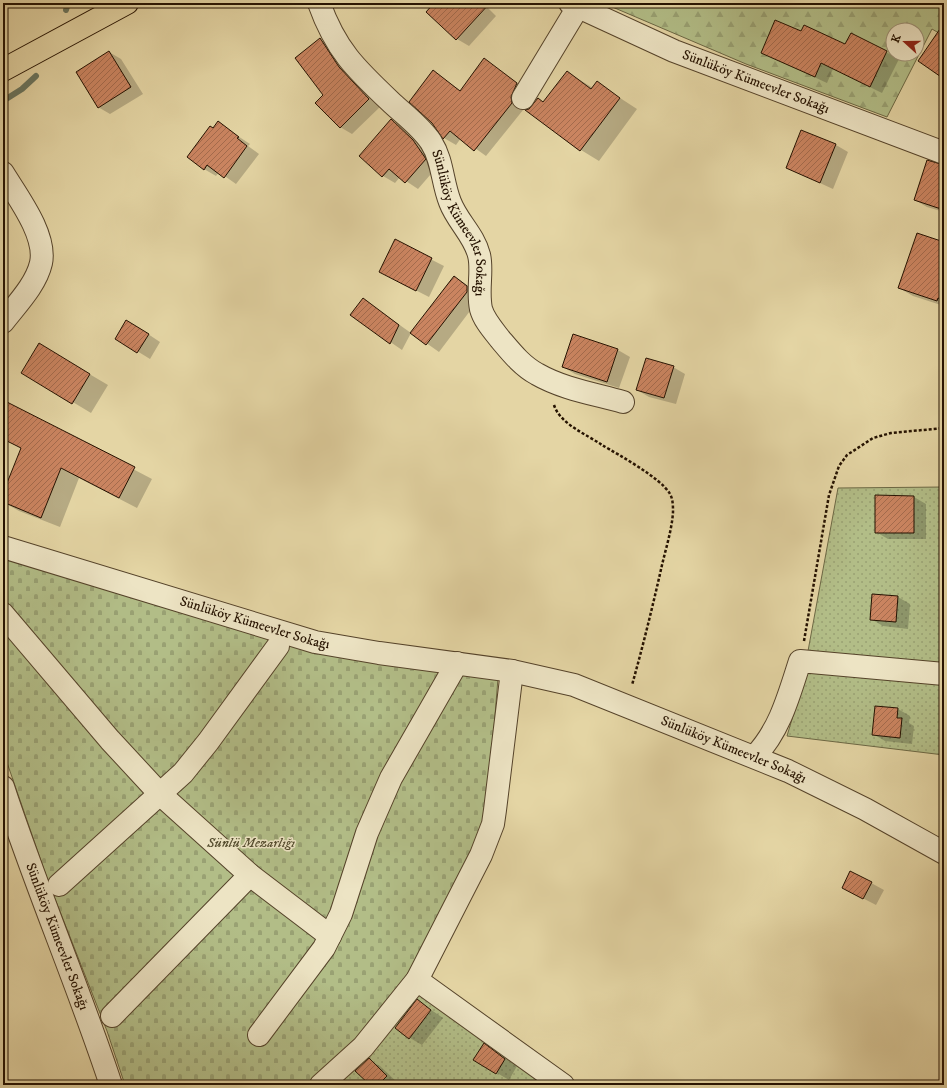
<svg xmlns="http://www.w3.org/2000/svg" width="947" height="1088" viewBox="0 0 947 1088" font-family="'IM FELL DW Pica',serif">
<style>
.forest{fill:url(#forest-firs);stroke:#6c6844;fill-rule:evenodd}
.cemetery{fill:url(#cemetery-stones);stroke:#6c6844}
.garden{fill:url(#garden-dots);stroke:#6c6844}
.shadow{fill:#0003}
.lines{fill:none;stroke-linecap:round;stroke-linejoin:round}
.stream{stroke:#697660;stroke-width:6}
.building{fill:url(#building-hatch);stroke:#251201}
.minor-casing{stroke:#55432a;stroke-width:24}
.major-casing{stroke:#251201;stroke-width:24}
.path{stroke:#251201;stroke-width:2.5;stroke-dasharray:3 2;stroke-linecap:butt}
.minor{stroke:#ede4c4;stroke-width:22}
.major{stroke:#e4d5a4;stroke-width:22}
.labels{text-anchor:middle;dominant-baseline:central;stroke-width:3;stroke-linejoin:round;paint-order:stroke}
.street-label{font-size:14px;fill:#251201;stroke:#ede4c4}
.park-label{font-size:14px;font-style:italic;fill:#564e30;stroke:#ede4c4}
</style>
<defs>
<pattern id="forest-firs" width="22" height="20" patternUnits="userSpaceOnUse"><rect width="22" height="20" fill="#b2bd87"/><path d="M5 1l3.5 6h-7zM16 11l3.5 6h-7z" fill="#99a173"/></pattern>
<pattern id="cemetery-stones" width="16" height="16" patternUnits="userSpaceOnUse"><rect width="16" height="16" fill="#b2bd87"/><path d="M2 7V4a2 2 0 0 1 4 0v3zM10 15v-3a2 2 0 0 1 4 0v3z" fill="#99a173"/></pattern>
<pattern id="garden-dots" width="8" height="8" patternUnits="userSpaceOnUse"><rect width="8" height="8" fill="#b2bd87"/><path d="M2 2h.1M6 6h.1" fill="none" stroke="#99a173" stroke-width="1.8" stroke-linecap="round"/></pattern>
<pattern id="building-hatch" width="6" height="6" patternUnits="userSpaceOnUse"><rect width="6" height="6" fill="#ca8460"/><path d="M-1 1l2-2M0 6l6-6M5 7l2-2" fill="none" stroke="#a46b4d"/></pattern>
</defs>
<rect width="100%" height="100%" fill="#e4d5a4"/>
<filter id="stains"><feTurbulence type="fractalNoise" baseFrequency=".005" numOctaves="4"/><feColorMatrix values="0 0 0 0 .2 0 0 0 0 .09 0 0 0 0 .02 0 0 0 .5 -.17"/></filter>
<radialGradient id="worn" r=".72"><stop offset=".6" stop-color="#630" stop-opacity="0"/><stop offset="1" stop-color="#630" stop-opacity=".3"/></radialGradient>
<!-- forest -->
<path class="forest" d="M 603,3 L 944,3 L 944,36 L 932,29 L 887,117 L 746,64 ZM 893,30 L 917,30 L 917,54 L 893,54 Z"/>
<!-- cemetery -->
<path class="cemetery" d="M 3,556 L 498,678 L 488,803 L 484,827 L 410,973 L 381,1014 L 329,1069 L 309,1085 L 125,1085 L 107,1031 L 48,881 L 3,751 Z"/>
<!-- garden -->
<path class="garden" d="M 944,487 L 944,755 L 787,736 L 806,672 L 808,651 L 838,488 Z
M 415,991 L 545,1085 L 329,1085 Z"/>
<!-- shadow -->
<path class="shadow" d="M 435,3 L 483,3 L 496,16 L 469,46 L 457,39 Z
M 802,33 L 845,45 L 851,34 L 899,59 L 882,93 L 833,69 L 827,83 L 762,53 Z
M 320,40 L 332,46 L 381,106 L 352,134 L 340,127 L 324,95 Z
M 109,52 L 121,59 L 143,94 L 110,114 L 98,107 Z
M 485,60 L 529,91 L 522,104 L 523,110 L 486,156 L 461,138 L 456,145 L 444,138 L 432,122 L 434,72 L 461,91 Z
M 567,72 L 593,88 L 597,83 L 637,109 L 599,161 L 581,150 L 527,110 L 544,103 Z
M 391,120 L 403,127 L 425,148 L 437,167 L 418,189 L 400,177 L 395,183 L 383,176 L 360,156 Z
M 218,123 L 250,144 L 248,146 L 259,154 L 236,184 L 219,172 L 216,176 L 204,169 L 213,129 Z
M 836,145 L 848,152 L 833,189 L 787,168 Z
M 944,166 L 944,212 L 927,207 L 915,200 Z
M 395,241 L 444,266 L 429,297 L 380,272 Z
M 944,244 L 944,306 L 913,296 L 899,288 Z
M 455,277 L 479,293 L 479,299 L 439,352 L 412,333 Z
M 363,299 L 411,333 L 402,350 L 351,315 Z
M 139,328 L 160,342 L 150,359 L 116,338 Z
M 573,335 L 618,350 L 630,357 L 619,388 L 575,374 L 563,367 Z
M 57,355 L 108,385 L 91,413 L 23,372 Z
M 673,367 L 685,374 L 676,404 L 649,397 L 637,390 Z
M 3,401 L 152,479 L 137,508 L 79,478 L 60,527 L 19,511 L 3,502 L 3,496 L 22,449 L 3,439 Z
M 914,497 L 926,504 L 926,539 L 888,539 L 876,532 Z
M 873,595 L 898,597 L 910,604 L 908,629 L 883,626 L 871,619 Z
M 898,709 L 910,716 L 909,723 L 914,726 L 912,744 L 885,741 L 873,734 Z
M 851,872 L 884,890 L 876,905 L 843,888 Z
M 418,1001 L 443,1018 L 422,1045 L 410,1038 Z
M 484,1045 L 517,1066 L 509,1080 L 475,1060 Z
M 369,1060 L 380,1066 L 400,1085 L 371,1085 Z"/>
<g class="lines">
<!-- stream -->
<path class="stream" d="M 66,10 L 68,3
M 3,101 L 22,89 L 36,76"/>
</g>
<!-- building -->
<path class="building" d="M 434,3 L 490,3 L 456,40 L 426,12 Z
M 775,20 L 801,31 L 804,25 L 845,44 L 851,33 L 887,51 L 870,87 L 821,63 L 815,77 L 761,53 Z
M 944,23 L 944,79 L 918,61 Z
M 320,38 L 339,67 L 369,99 L 340,128 L 315,103 L 323,95 L 295,58 Z
M 109,51 L 131,87 L 98,108 L 76,72 Z
M 484,58 L 517,83 L 511,97 L 512,103 L 474,151 L 450,131 L 443,139 L 432,123 L 409,102 L 433,70 L 460,91 Z
M 567,71 L 591,89 L 597,81 L 620,98 L 580,151 L 525,110 L 529,109 L 538,98 L 543,102 Z
M 391,119 L 413,140 L 426,159 L 405,183 L 389,169 L 382,177 L 359,156 Z
M 218,121 L 239,137 L 237,138 L 247,146 L 224,178 L 207,165 L 204,170 L 187,157 L 210,126 L 213,128 Z
M 801,130 L 836,144 L 820,183 L 786,168 Z
M 927,160 L 944,165 L 944,210 L 914,200 Z
M 917,233 L 944,242 L 944,301 L 938,298 L 937,301 L 898,288 Z
M 395,239 L 432,258 L 416,291 L 379,272 Z
M 454,276 L 467,286 L 467,292 L 426,345 L 410,333 Z
M 363,298 L 399,325 L 390,344 L 350,315 Z
M 126,320 L 149,334 L 137,353 L 115,339 Z
M 573,334 L 618,349 L 607,382 L 562,367 Z
M 39,343 L 90,374 L 72,404 L 21,373 Z
M 646,358 L 674,366 L 664,398 L 636,390 Z
M 3,400 L 135,467 L 119,498 L 61,468 L 41,518 L 3,502 L 3,493 L 21,448 L 3,439 Z
M 875,495 L 914,496 L 914,533 L 875,533 Z
M 872,594 L 898,596 L 896,622 L 870,620 Z
M 875,706 L 898,708 L 897,718 L 902,718 L 900,738 L 872,735 Z
M 850,871 L 872,882 L 863,899 L 842,888 Z
M 417,999 L 431,1010 L 409,1039 L 395,1028 Z
M 484,1043 L 505,1059 L 496,1074 L 473,1060 Z
M 369,1058 L 387,1076 L 378,1085 L 370,1085 L 355,1071 Z"/>
<g class="lines">
<defs>
<g id="minor">
<path id="s1" d="M 319,3 C 336,51 357,70 393,104 C 406,116 421,127 431,142 C 443,161 442,182 450,202 C 457,221 474,235 479,255 C 483,270 477,290 481,309 C 484,320 493,330 500,339 C 511,352 522,366 537,374 C 563,389 595,394 623,402"/>
<path id="s2" d="M 570,3 L 674,51 L 944,153"/>
<path d="M 523,98 L 578,7"/>
<path d="M 3,173 C 17,196 47,235 41,263 C 36,285 16,305 3,322"/>
<path id="s3" d="M 3,547 L 315,642 L 379,653 L 512,671 L 574,685 L 788,771 L 865,809 L 944,853"/>
<path d="M 3,614 L 110,740 L 160,794 L 250,875 L 330,936"/>
<path d="M 755,756 C 780,730 789,695 800,661 L 944,674"/>
<path id="s4" d="M 3,787 C 36,888 78,985 111,1085"/>
<path d="M 59,885 L 183,773 L 208,742 L 278,646"/>
<path d="M 417,980 L 563,1085"/>
<path d="M 112,1016 L 250,875"/>
<path d="M 259,1035 L 324,948 L 341,914 L 367,833 L 391,778 L 457,663"/>
<path d="M 321,1085 L 363,1047 L 417,980 L 481,855 L 493,824 L 495,810 L 512,671"/>
</g>
<path id="major" d="M 3,70 L 127,3"/>
</defs>
<!-- minor casing -->
<use href="#minor" class="minor-casing"/>
<!-- major casing -->
<use href="#major" class="major-casing"/>
<!-- path -->
<path class="path" d="M 554,405 C 560,424 586,434 602,445 C 619,455 661,478 670,494 C 673,499 673,506 673,512 C 672,529 666,548 662,565 C 653,605 643,646 632,685
M 804,641 L 829,495 L 839,466 L 847,455 L 873,438 L 891,433 L 944,428"/>
<!-- minor -->
<use href="#minor" class="minor"/>
<!-- major -->
<use href="#major" class="major"/>
</g>
<g class="labels">
<!-- street labels -->
<g class="street-label">
<text stroke="none"><textPath href="#s2" startOffset="202">Sünlüköy Kümeevler Sokağı</textPath></text>
<text stroke="none"><textPath href="#s1" startOffset="268">Sünlüköy Kümeevler Sokağı</textPath></text>
<text stroke="none"><textPath href="#s3" startOffset="263">Sünlüköy Kümeevler Sokağı</textPath></text>
<text stroke="none"><textPath href="#s3" startOffset="761">Sünlüköy Kümeevler Sokağı</textPath></text>
<text stroke="none"><textPath href="#s4" startOffset="159">Sünlüköy Kümeevler Sokağı</textPath></text>
</g>
<!-- park labels -->
<g class="park-label">
<text x="251" y="843">Sünlü Mezarlığı</text>
</g>
</g>
<!-- margin -->
<rect width="947" height="1088" fill="none" stroke="#e4d5a4" stroke-width="16"/>
<rect x="4" y="4" width="939" height="1080" fill="none" stroke="#251201" stroke-width="2"/>
<rect x="8" y="8" width="931" height="1072" fill="none" stroke="#251201"/>
<!-- north arrow -->
<g transform="translate(905 42) rotate(291)"><circle r="19" fill="#ede4c4" stroke="#9d9076"/>
<path d="M0-3L7 15L0 10L-7 15Z" fill="#8f2418"/>
<text y="-6" font-size="11" font-weight="bold" text-anchor="middle" fill="#251201">K</text>
</g>
<rect width="100%" height="100%" filter="url(#stains)"/>
<rect width="100%" height="100%" fill="url(#worn)"/>
</svg>
